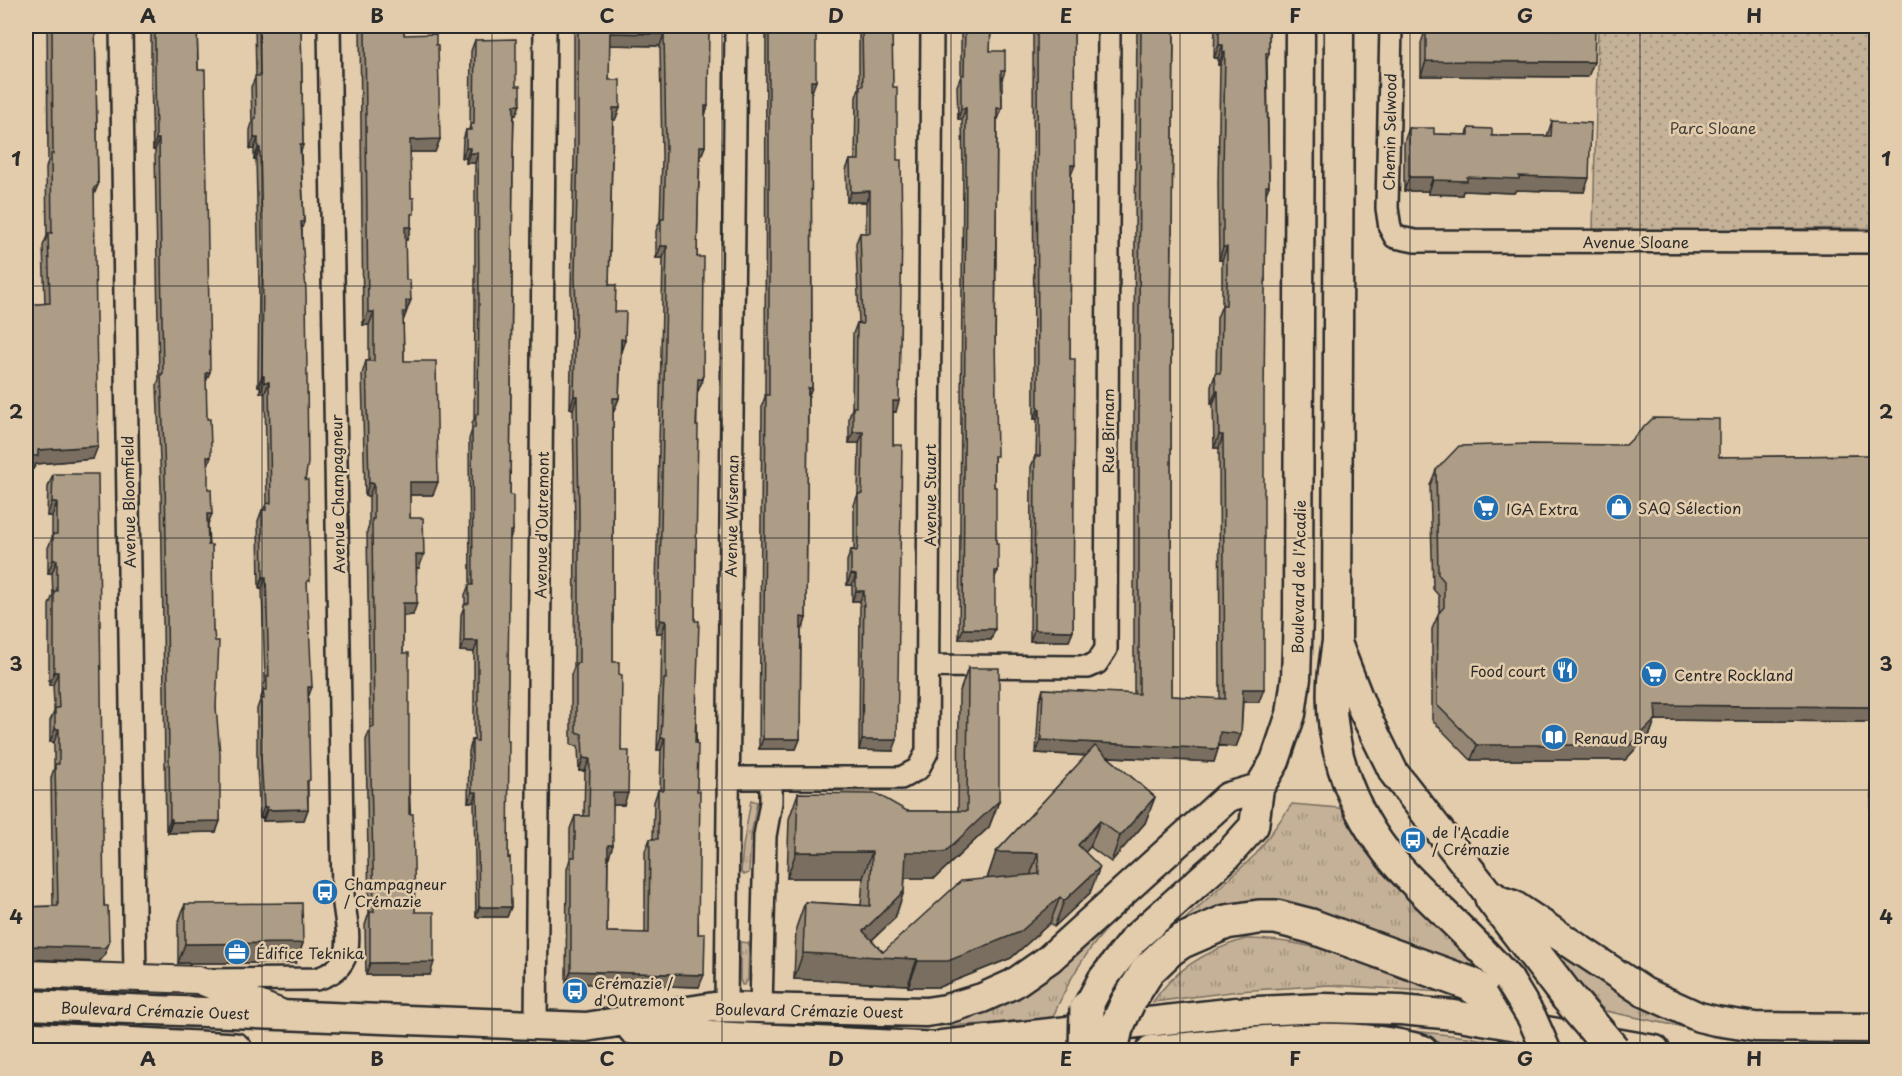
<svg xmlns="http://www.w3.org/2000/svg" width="1902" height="1076" viewBox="0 0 1902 1076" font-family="'Playpen Sans',sans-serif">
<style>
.grass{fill:url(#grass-tufts);stroke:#786e61;stroke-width:1.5}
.park{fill:url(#park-dots);stroke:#786e61;stroke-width:1.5}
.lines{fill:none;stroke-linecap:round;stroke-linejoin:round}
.minor-casing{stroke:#2b2b2b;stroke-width:26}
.tertiary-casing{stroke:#2b2b2b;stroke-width:30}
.secondary-casing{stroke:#2b2b2b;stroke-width:33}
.motorway-casing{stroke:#2b2b2b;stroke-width:38}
.minor{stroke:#e3ccac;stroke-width:21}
.tertiary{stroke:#e3ccac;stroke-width:26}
.secondary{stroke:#e3ccac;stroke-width:28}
.motorway{stroke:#e3ccac;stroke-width:33}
.secondary-bridge-casing{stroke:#2b2b2b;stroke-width:33;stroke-linecap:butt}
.motorway-bridge-casing{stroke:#2b2b2b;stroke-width:38;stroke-linecap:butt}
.secondary-bridge{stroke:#e3ccac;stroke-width:28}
.motorway-bridge{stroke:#e3ccac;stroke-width:33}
.wall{fill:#958773;stroke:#2b2b2b;stroke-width:1.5;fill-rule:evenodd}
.shaded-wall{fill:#796e5e;stroke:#2b2b2b;stroke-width:1.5}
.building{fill:#ad9d86;stroke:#2b2b2b;stroke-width:1.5;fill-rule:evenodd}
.grid{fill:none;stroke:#2b2b2b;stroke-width:1.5;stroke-opacity:0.55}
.labels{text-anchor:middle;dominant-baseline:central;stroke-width:5;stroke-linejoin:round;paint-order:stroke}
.park-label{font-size:15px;fill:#423f3b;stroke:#e3ccac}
.street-label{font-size:15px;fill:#2b2b2b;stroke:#e3ccac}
.poi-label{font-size:15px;fill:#2b2b2b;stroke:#e3ccac;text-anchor:start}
.neatline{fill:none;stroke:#2b2b2b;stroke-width:2}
.grid-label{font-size:20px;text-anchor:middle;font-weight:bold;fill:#2b2b2b}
</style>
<defs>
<pattern id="grass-tufts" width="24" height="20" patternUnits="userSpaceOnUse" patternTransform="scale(1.5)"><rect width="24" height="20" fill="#c5b197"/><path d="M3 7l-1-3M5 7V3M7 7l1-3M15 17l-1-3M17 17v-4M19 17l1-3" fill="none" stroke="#a0907b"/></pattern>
<pattern id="park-dots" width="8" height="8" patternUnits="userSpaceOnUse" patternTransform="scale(1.5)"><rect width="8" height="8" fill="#c5b197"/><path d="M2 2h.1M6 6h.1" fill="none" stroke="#a0907b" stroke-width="1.8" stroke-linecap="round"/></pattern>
</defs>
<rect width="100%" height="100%" fill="#e3ccac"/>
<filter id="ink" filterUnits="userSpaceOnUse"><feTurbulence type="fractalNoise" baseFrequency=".0167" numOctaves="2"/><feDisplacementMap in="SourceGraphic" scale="12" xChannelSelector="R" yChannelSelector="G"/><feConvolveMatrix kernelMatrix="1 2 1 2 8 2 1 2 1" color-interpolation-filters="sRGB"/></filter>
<g filter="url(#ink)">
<!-- grass -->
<path class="grass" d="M 751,800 L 757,802 L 751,836 L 749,873 L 744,875 L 741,872 L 743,846 Z
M 1292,804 L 1339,808 L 1344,812 L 1372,857 L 1390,880 L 1483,973 L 1328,914 L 1293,906 L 1221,909 L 1181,923 L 1256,854 Z
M 1523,924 L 1707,1032 L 1605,1011 Z
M 1105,931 C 1082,957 1066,985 1053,1017 L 1014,1023 L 936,1026 L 935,1024 C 951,1020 969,1017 985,1012 C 1031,997 1068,961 1105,931 Z
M 1245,939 C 1315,938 1380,968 1444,992 L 1330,985 L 1239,991 L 1153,1002 C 1175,968 1208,950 1245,939 Z
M 740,942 L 749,943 L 748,980 L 744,985 L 742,985 L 740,980 Z
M 1413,1031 L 1468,1037 L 1529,1048 L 1530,1050 L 1457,1050 Z"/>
<!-- park -->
<path class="park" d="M 1598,26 L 1876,26 L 1876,228 L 1593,231 Z"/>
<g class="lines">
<defs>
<path id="minor" d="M 121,26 L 135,978
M 1391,26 L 1387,208 L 1390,228 L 1395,237 L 1415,241 L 1876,242
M 928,666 L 1088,667 L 1097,663 L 1106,649 L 1109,26
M 728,778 L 901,778 L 918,769 L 927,752 L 932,26
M 204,980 L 316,979 C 361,967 346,929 343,895 L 329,26
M 726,1007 L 736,26
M 761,1008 L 765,836 L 771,802 L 771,778
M 536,1025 L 545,26"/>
<path id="tertiary" d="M 26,974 L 198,980 L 279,1012"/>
<path id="secondary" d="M 1339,26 L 1337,641 C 1335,655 1333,668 1332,682 C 1328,753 1355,821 1404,873 C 1438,909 1477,942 1509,980
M 1337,643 L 1363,710 L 1394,773 L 1492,898 L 1513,905 L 1644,992 L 1699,1017 L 1716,1021 L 1755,1027 L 1876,1028
M 26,1005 L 586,1027 L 714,1007 L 926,1012 L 946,1009 L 982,998 L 1013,984 L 1049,959 L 1228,797 L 1259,788
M 1087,1008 L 1102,980 L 1134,939 L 1225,858 L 1254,826 L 1259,788 L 1275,761 L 1291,714 L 1296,678 L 1298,615 L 1300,26
M 633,1030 L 712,1036 L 961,1048
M 942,1045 L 1237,1012 L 1323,1008 L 1401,1010 L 1454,1015 L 1655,1050
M 1151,1050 C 1233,1044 1345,1026 1423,1050"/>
<path id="motorway" d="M 1492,898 L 1566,995
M 1128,1002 L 1148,970 L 1170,949 L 1182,941 L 1226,922 L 1259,917 L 1276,917 L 1311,926 L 1470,984 L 1534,1030
M 26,1039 L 235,1050"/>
</defs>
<!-- minor casing -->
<use href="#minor" class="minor-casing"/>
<!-- tertiary casing -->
<use href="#tertiary" class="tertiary-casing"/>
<!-- secondary casing -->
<use href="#secondary" class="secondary-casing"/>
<!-- motorway casing -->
<use href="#motorway" class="motorway-casing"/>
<!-- minor -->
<use href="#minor" class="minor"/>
<!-- tertiary -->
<use href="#tertiary" class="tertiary"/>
<!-- secondary -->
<use href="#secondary" class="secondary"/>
<!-- motorway -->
<use href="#motorway" class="motorway"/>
<defs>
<path id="secondary-bridge" d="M 1509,980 L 1532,1018 L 1546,1050"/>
<path id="motorway-bridge" d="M 1566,995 L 1613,1050
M 1086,1050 L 1087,1008
M 1111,1050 L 1116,1028 L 1128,1002"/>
</defs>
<!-- secondary-bridge casing -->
<use href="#secondary-bridge" class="secondary-bridge-casing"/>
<!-- motorway-bridge casing -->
<use href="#motorway-bridge" class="motorway-bridge-casing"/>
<!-- secondary-bridge -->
<use href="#secondary-bridge" class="secondary-bridge"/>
<!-- motorway-bridge -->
<use href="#motorway-bridge" class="motorway-bridge"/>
</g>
<!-- wall -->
<path class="wall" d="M 47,26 L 95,26 L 98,185 L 94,195 L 93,459 L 36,464 L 33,469 L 26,469 L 26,305 L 45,304 L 43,246 L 47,236 L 46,168 L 48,161 Z
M 151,26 L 197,26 L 206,382 L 208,525 L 216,707 L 220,821 L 216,832 L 168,833 L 168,830 L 166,830 L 161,487 L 157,385 L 159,379 L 155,150 L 153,150 L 151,79 Z
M 255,26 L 301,26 L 303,145 L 301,152 L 304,222 L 302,228 L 307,587 L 308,698 L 308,809 L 304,820 L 263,821 L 263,817 L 260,818 L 257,767 L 257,709 L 263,692 L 263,687 L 265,682 L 262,588 L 259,588 L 258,521 L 262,510 L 263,510 L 266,504 L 267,504 L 265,393 L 260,393 L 260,386 L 258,386 L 259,281 L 256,159 L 254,159 L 254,149 L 250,149 L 250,130 L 252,123 L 251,87 L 256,76 Z
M 360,26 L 404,26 L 404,35 L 440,139 L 435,152 L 410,152 L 411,227 L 407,240 L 405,240 L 406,313 L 403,320 L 404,361 L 433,495 L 410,495 L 410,518 L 419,568 L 417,567 L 413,615 L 403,616 L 403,653 L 415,912 L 430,975 L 366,975 L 365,925 L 369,913 L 366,740 L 370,729 L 367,531 L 369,525 L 369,496 L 365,496 L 362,374 L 366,361 L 369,361 L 369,325 L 363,325 Z
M 574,26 L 709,26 L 705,116 L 705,146 L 700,159 L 698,205 L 697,257 L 703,379 L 698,391 L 697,391 L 695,621 L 699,987 L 566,983 L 567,869 L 570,859 L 570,829 L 575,816 L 584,816 L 585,771 L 579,771 L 578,746 L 571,745 L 571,675 L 574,667 L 575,528 L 573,409 L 570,408 L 572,324 L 571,289 L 574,158 ZM 609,45 L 660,46 L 662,158 L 660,221 L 656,231 L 656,258 L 663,258 L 656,588 L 656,633 L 662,633 L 661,686 L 659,692 L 657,750 L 661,750 L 660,790 L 658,790 L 654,802 L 653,839 L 650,839 L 645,851 L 645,933 L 607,932 L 608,857 L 609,857 L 613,805 L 624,805 L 621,751 L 613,662 L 613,411 L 614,411 L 619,398 L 621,352 L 615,312 L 609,285 L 613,120 L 615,120 L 620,108 L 609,80 Z
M 766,26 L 811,26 L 812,92 L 811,92 L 812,388 L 808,398 L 806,618 L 803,628 L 801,628 L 800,739 L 796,749 L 759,749 L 762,405 L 765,397 Z
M 852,26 L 897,26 L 896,28 L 892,28 L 896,412 L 893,411 L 893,751 L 859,750 L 860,601 L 852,601 L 852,585 L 847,585 L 847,561 L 851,550 L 854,550 L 854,505 L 858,494 L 859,443 L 849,443 L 849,418 L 852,408 L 853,334 L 857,323 L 859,323 L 856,243 L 860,233 L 866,233 L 866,202 L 847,202 L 846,170 L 850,160 L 855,160 L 856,97 L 859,88 L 859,28 L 852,28 Z
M 961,26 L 991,26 L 990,51 L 1005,71 L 1002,80 L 1002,108 L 998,119 L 997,119 L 994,487 L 996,544 L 998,571 L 995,577 L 991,640 L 959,639 L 963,172 L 962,119 L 958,119 L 957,86 L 961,76 Z
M 1028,26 L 1074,26 L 1071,175 L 1070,359 L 1073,631 L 1069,641 L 1030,641 L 1031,467 L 1035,456 L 1036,456 L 1037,419 L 1034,419 L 1033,32 L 1028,32 Z
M 1137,26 L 1174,26 L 1171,321 L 1171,696 L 1220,699 L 1219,448 L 1214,448 L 1213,404 L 1211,404 L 1211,386 L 1216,373 L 1217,318 L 1222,305 L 1222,260 L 1219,260 L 1218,184 L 1220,65 L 1218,65 L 1218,58 L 1214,58 L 1215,26 L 1269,26 L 1269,53 L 1267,60 L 1269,186 L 1266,194 L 1259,702 L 1243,702 L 1241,734 L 1236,747 L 1219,746 L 1218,749 L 1214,762 L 1108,757 L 1155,797 L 1145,823 L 1111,862 L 1090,847 L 1085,852 L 1090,893 L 1054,927 L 1050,923 L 1011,958 L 939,987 L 908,987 L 908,985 L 794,979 L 796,928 L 805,902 L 861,905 L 863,878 L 787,878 L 789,819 L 798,793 L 907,811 L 958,811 L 959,694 L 968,668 L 999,801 L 989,827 L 935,878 L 905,878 L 904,891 L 895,918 L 872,940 L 883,952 L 987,879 L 996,852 L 1086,756 L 1036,753 L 1039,702 L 1043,689 L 1134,694 L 1134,334 Z
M 1426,28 L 1588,77 L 1421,76 L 1421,43 Z
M 475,40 L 516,115 L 514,115 L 513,154 L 510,495 L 513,531 L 509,541 L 507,741 L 508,858 L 511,907 L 507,917 L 476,917 L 474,802 L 468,802 L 469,751 L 472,740 L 474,740 L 474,652 L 460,651 L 461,615 L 465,604 L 465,595 L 469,585 L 470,585 L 469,439 L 472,430 L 472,424 L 474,419 L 475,310 L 475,163 L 466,163 L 466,158 L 462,158 L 463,140 L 466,130 L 469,130 L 470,125 L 471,51 Z
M 1552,121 L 1584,192 L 1516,190 L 1514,193 L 1463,191 L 1462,195 L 1428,194 L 1428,191 L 1404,191 L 1404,142 L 1409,128 L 1434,134 L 1467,135 L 1469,128 L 1492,136 L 1547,136 Z
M 1874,428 L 1876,428 L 1876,844 L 1871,844 L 1872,722 L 1655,720 L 1650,734 L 1625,760 L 1471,760 L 1432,720 L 1432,629 L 1439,613 L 1439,596 L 1433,589 L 1430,485 L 1436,470 L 1719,457 L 1869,455 L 1869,443 Z
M 53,474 L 109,943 L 104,956 L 99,962 L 26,959 L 26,907 L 53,906 L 51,778 L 54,768 L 54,742 L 50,742 L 50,721 L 54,712 L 54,703 L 53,685 L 49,685 L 49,605 L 53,595 L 52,573 L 48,573 L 48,548 L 52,538 L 52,516 L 47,516 L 48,487 Z
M 185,904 L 303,943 L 296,963 L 178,963 L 178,924 Z"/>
<!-- shaded-wall -->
<path class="shaded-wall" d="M 853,26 L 859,26 L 859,28 L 852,28 Z
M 1031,26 L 1036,26 L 1033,32 L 1028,32 Z
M 610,33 L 664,34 L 660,46 L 605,45 Z
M 1219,45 L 1223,45 L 1218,58 L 1214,58 Z
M 1223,52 L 1225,52 L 1220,65 L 1218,65 Z
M 1426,61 L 1594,62 L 1588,77 L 1421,76 Z
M 811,81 L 816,81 L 812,92 L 807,92 Z
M 514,105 L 520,105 L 516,115 L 511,115 Z
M 705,106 L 708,106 L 704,119 Z
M 613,108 L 620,108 L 615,120 L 609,120 Z
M 966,108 L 962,119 L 958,119 L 961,109 Z
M 997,108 L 1002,108 L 998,119 L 993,119 Z
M 254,138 L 258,138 L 254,149 L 250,149 Z
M 156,139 L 159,139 L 155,150 L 153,150 Z
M 440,139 L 435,152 L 405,152 L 410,140 Z
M 700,146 L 705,146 L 700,159 L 696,158 Z
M 258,148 L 260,148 L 256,159 L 254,159 Z
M 466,148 L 470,148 L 466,158 L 462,158 Z
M 470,153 L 478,153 L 475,163 L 466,163 Z
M 1071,165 L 1075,165 L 1071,175 L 1067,176 Z
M 1519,176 L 1589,178 L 1584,192 L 1516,190 L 1514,193 L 1463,191 L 1462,195 L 1428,194 L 1433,180 L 1467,177 Z
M 1409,177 L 1433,177 L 1428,191 L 1404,191 Z
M 870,191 L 866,202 L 847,202 L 851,192 Z
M 405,227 L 411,227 L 407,240 L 400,240 Z
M 661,246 L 667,246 L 663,258 L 656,258 Z
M 1223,247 L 1227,247 L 1222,260 L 1219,260 Z
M 411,300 L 402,324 L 399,324 L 406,301 Z
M 368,312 L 374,312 L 369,325 L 363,325 Z
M 621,339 L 625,340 L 621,352 Z
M 210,372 L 206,382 L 206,373 Z
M 262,376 L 264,376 L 260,386 L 258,386 Z
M 698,379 L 703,379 L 698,391 L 693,391 Z
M 264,382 L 269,382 L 265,393 L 260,393 Z
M 808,388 L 812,388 L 808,398 Z
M 1216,391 L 1218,391 L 1213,404 L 1211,404 Z
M 574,396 L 577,396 L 573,409 L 570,408 Z
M 613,398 L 619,398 L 614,411 L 609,411 Z
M 893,401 L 899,401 L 896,412 L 889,411 Z
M 1038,409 L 1040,409 L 1037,419 L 1034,419 Z
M 853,432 L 863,432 L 859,443 L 849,443 Z
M 1219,435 L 1223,435 L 1219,448 L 1214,448 Z
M 98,446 L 93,459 L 36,464 L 33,469 L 26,469 L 26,456 L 38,450 Z
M 207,457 L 211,457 L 207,468 Z
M 410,482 L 438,482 L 433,495 L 405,495 Z
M 369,483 L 374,483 L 369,496 L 365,496 Z
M 52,502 L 57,502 L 52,516 L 47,516 Z
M 207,514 L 212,514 L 208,524 Z
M 416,555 L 424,555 L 419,568 L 412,567 Z
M 53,560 L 57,560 L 52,573 L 48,573 Z
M 851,574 L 856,575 L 852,585 L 847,585 Z
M 263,577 L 266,577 L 262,588 L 259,588 Z
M 856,591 L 864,591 L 860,601 L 852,601 Z
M 403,603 L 417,603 L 413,615 L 398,616 Z
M 801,617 L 806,618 L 803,628 L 797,628 Z
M 660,620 L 666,621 L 662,633 L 656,633 Z
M 963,629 L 995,629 L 991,640 L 959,639 Z
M 1034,630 L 1073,631 L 1069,641 L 1030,641 Z
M 464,641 L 478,641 L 474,652 L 460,651 Z
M 54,672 L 58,672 L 53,685 L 49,685 Z
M 308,687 L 312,687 L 308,698 Z
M 1243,689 L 1264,689 L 1259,702 L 1239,702 Z
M 1655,705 L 1876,707 L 1876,710 L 1872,722 L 1655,720 L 1650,734 L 1625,760 L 1471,760 L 1477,745 Z
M 55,729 L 59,729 L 54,742 L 50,742 Z
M 1220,732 L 1241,734 L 1236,747 L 1215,745 Z
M 661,738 L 665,738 L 661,750 L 657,750 Z
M 763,739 L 800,739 L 796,749 L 759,749 Z
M 862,740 L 897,740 L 893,751 L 859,750 Z
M 1041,740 L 1218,749 L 1214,762 L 1036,753 Z
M 583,758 L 590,759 L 585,771 L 579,771 Z
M 472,792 L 477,792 L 474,802 L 468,802 Z
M 613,793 L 628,793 L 624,805 L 609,805 Z
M 1155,797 L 1145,823 L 1111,862 L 1120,836 Z
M 999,801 L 989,827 L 935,878 L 897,878 L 906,852 Z
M 264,807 L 267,807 L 263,817 L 260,818 Z
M 308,809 L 304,820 L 263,821 L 267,810 Z
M 170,819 L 172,819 L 168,830 L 166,830 Z
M 220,821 L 216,832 L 168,833 L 172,822 Z
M 1100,821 L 1090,847 L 1068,871 L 1078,845 Z
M 1876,830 L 1876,844 L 1871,844 Z
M 608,845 L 613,845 L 609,857 L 603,857 Z
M 796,852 L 872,852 L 863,878 L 787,878 Z
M 996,852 L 1038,853 L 1029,879 L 987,879 Z
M 1100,867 L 1090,893 L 1054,927 L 1064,901 Z
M 904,891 L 895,918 L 856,955 L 917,959 L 908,985 L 794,979 L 803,953 L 863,931 Z
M 1060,897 L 1050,923 L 1011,958 L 939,987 L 908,987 L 918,961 Z
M 479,907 L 511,907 L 507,917 L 476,917 Z
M 109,943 L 104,956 L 99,962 L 26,959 L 26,946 Z
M 303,943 L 296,963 L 178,963 L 185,944 Z
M 434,962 L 430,975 L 366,975 L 370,963 Z
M 571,971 L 704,975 L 699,987 L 566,983 Z"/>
<!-- building -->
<path class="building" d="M 52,26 L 95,26 L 98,185 L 94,188 L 98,446 L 38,450 L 38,456 L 26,456 L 26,305 L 50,303 L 48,233 L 52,233 L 51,154 L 53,154 Z
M 155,26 L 197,26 L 198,70 L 205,70 L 210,372 L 206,373 L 207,419 L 210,419 L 211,447 L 211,457 L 207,457 L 208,473 L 208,489 L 211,489 L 212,514 L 207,514 L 208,545 L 212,545 L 213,632 L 214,632 L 215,641 L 219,641 L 216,707 L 220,754 L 220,821 L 172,822 L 172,819 L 170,819 L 165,476 L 161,374 L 163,374 L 159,139 L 156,139 L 155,69 Z
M 259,26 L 301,26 L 303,145 L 300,145 L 304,222 L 301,222 L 306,291 L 308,463 L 305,480 L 308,480 L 310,581 L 307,581 L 312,687 L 308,687 L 310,780 L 307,781 L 308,809 L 267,810 L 267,807 L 264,807 L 261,757 L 261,699 L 264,699 L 263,690 L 267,690 L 267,676 L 269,676 L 266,577 L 263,577 L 262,510 L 266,510 L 266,504 L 271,503 L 269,382 L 264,382 L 264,376 L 262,376 L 263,270 L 260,148 L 258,148 L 258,138 L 254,138 L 254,119 L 256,119 L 255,76 L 260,76 Z
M 365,26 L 404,26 L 404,35 L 436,34 L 436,45 L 438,45 L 440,139 L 410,140 L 411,198 L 414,198 L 414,214 L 411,214 L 411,227 L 405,227 L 406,280 L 410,280 L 411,300 L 406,301 L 406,312 L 403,312 L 404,361 L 436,361 L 438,482 L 410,482 L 410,518 L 423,518 L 424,555 L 416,555 L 417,603 L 403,603 L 403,653 L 409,653 L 409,814 L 413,814 L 415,912 L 434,912 L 434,962 L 370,963 L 370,912 L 374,912 L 370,727 L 374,727 L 372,519 L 374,519 L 374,483 L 369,483 L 366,361 L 374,361 L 374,312 L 368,312 Z
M 578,26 L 709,26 L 708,106 L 705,106 L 705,146 L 700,146 L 698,205 L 697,257 L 704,257 L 703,379 L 698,379 L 696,426 L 698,426 L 695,621 L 699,621 L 695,743 L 698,744 L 697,791 L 700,791 L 698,934 L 705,934 L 704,975 L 571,971 L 571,857 L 575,857 L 575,816 L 589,816 L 590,759 L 583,758 L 582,734 L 576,732 L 576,663 L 579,663 L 579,515 L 577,396 L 574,396 L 576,312 L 575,276 L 578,146 ZM 610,33 L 664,34 L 666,146 L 664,219 L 661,219 L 661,246 L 667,246 L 660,575 L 660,620 L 666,621 L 666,679 L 664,679 L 661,738 L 665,738 L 664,790 L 658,790 L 658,839 L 650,839 L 649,933 L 607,932 L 608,845 L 613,845 L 613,793 L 628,793 L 629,751 L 621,751 L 622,675 L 619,674 L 619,662 L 613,662 L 613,398 L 619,398 L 621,339 L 625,340 L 626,312 L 615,312 L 616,285 L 609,285 L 613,108 L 620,108 L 620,80 L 609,80 Z
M 769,26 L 811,26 L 811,33 L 816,33 L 816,81 L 811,81 L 812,388 L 808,388 L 806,618 L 801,617 L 800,739 L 763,739 L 766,395 L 769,395 Z
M 862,26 L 892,26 L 893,87 L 897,87 L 897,160 L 901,160 L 902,232 L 899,401 L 893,401 L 893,445 L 902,445 L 897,740 L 862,740 L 864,591 L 856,591 L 856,575 L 851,574 L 851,550 L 857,551 L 858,543 L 858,494 L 862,494 L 863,432 L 853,432 L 853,407 L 856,407 L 857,323 L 863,324 L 860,233 L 870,233 L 870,191 L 851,192 L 850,160 L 859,160 L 860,86 L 863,86 Z
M 965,26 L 991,26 L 990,51 L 1005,51 L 1005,71 L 1001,71 L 1002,108 L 997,108 L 995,338 L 997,456 L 994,456 L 994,487 L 996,487 L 996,544 L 998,544 L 998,571 L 995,571 L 995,629 L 963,629 L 966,162 L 966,108 L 961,109 L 961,75 L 964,75 Z
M 1037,26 L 1074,26 L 1075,165 L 1071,165 L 1070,359 L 1075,359 L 1073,631 L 1034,630 L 1035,456 L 1040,456 L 1040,409 L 1038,409 Z
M 1141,26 L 1174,26 L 1171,321 L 1171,696 L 1225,699 L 1223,435 L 1219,435 L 1218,391 L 1216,391 L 1215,373 L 1220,373 L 1221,369 L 1222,305 L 1226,305 L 1227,286 L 1227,247 L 1223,247 L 1223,171 L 1225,52 L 1223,52 L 1223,45 L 1219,45 L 1219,26 L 1269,26 L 1269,53 L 1266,53 L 1269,186 L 1266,186 L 1264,397 L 1264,689 L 1243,689 L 1241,734 L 1220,732 L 1218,749 L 1041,740 L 1043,689 L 1139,694 L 1139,321 Z
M 1426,28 L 1595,30 L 1594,62 L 1426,61 Z
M 516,39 L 516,86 L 520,86 L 520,105 L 514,105 L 513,154 L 510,495 L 513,495 L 513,531 L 510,531 L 507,741 L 509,741 L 508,858 L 510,857 L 511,907 L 479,907 L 477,792 L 472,792 L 472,740 L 478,741 L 478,641 L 464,641 L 464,605 L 469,603 L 469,585 L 473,585 L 472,428 L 475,428 L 476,414 L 478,414 L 479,299 L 478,153 L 470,153 L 470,148 L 466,148 L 466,130 L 471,130 L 471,124 L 474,124 L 475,40 Z
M 1552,121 L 1591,123 L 1589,178 L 1519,176 L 1519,179 L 1467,177 L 1467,181 L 1433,180 L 1433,177 L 1409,177 L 1409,128 L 1434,128 L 1434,134 L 1469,135 L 1469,128 L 1492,129 L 1492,136 L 1551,136 Z
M 1653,418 L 1719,419 L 1719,457 L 1874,455 L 1874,428 L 1876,428 L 1876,707 L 1655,705 L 1656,719 L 1630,745 L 1477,745 L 1437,705 L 1438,614 L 1444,607 L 1444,581 L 1438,574 L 1436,470 L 1459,446 L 1530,444 L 1626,445 Z
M 53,474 L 98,474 L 104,906 L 108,906 L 109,943 L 104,948 L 26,946 L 26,907 L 58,906 L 55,764 L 59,764 L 59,729 L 55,729 L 55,708 L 59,708 L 58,690 L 58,672 L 54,672 L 54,591 L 57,591 L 57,560 L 53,560 L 53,534 L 57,534 L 57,502 L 52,502 Z
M 968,668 L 999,668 L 999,801 L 945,852 L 906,852 L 904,891 L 863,931 L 883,952 L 961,881 L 1039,874 L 1038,853 L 996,852 L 1095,746 L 1155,797 L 1120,836 L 1100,821 L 1078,845 L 1100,867 L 1064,901 L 1060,897 L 1020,932 L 948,961 L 918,961 L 917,959 L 803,953 L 805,902 L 870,906 L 872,852 L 796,852 L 798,793 L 877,794 L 907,811 L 967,811 Z
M 302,903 L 303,943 L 185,944 L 185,904 Z"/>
</g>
<!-- grid -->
<path class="grid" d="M 262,26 L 262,1050M 492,26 L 492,1050M 722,26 L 722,1050M 951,26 L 951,1050M 1180,26 L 1180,1050M 1410,26 L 1410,1050M 1640,26 L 1640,1050M 26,286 L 1876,286M 26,538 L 1876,538M 26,790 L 1876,790"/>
<!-- icons -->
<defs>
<symbol id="shop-disc" viewBox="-11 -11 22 22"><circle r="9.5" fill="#1f6fb2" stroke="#e3ccac"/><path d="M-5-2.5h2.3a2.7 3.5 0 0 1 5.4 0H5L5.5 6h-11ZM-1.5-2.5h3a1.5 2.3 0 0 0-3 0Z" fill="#fff"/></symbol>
<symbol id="supermarket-disc" viewBox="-11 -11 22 22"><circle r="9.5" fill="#1f6fb2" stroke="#e3ccac"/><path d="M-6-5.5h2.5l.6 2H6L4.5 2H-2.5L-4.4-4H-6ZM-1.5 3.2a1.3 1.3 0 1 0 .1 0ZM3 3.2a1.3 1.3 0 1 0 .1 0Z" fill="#fff"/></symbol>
<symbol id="restaurant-disc" viewBox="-11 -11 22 22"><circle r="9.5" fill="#1f6fb2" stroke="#e3ccac"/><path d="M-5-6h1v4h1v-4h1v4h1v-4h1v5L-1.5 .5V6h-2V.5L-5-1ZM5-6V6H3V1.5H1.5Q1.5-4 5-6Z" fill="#fff"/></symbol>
<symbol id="library-disc" viewBox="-11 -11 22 22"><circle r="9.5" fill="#1f6fb2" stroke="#e3ccac"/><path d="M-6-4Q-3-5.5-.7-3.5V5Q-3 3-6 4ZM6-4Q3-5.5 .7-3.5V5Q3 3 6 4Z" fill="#fff"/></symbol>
<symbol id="bus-disc" viewBox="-11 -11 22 22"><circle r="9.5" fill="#1f6fb2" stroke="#e3ccac"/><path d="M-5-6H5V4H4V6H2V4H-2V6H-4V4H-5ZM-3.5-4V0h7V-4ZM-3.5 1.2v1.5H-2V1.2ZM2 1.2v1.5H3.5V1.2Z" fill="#fff"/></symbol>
<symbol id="office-disc" viewBox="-11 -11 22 22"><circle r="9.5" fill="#1f6fb2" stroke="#e3ccac"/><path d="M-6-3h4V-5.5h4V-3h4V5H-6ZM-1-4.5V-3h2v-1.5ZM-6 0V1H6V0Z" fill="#fff"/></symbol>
</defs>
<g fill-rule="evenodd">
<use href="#shop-disc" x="1604" y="492" width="30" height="30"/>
<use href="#supermarket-disc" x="1471" y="493" width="30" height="30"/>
<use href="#restaurant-disc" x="1550" y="655" width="30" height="30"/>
<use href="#supermarket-disc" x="1639" y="659" width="30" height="30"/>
<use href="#library-disc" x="1539" y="722" width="30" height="30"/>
<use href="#bus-disc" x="1398" y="825" width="30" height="30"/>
<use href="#bus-disc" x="310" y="877" width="30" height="30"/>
<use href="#office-disc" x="222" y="937" width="30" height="30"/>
<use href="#bus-disc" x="560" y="976" width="30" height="30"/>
</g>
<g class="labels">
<!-- park labels -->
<g class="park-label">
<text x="1713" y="127">Parc Sloane</text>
</g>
<!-- street labels -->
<g class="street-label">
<text transform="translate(1389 132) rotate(-89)">Chemin Selwood</text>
<text x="1636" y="241">Avenue Sloane</text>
<text transform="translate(1107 431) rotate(-90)">Rue Birnam</text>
<text transform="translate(337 494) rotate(-91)">Avenue Champagneur</text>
<text transform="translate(929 495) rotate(-90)">Avenue Stuart</text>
<text transform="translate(128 502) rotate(-91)">Avenue Bloomfield</text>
<text transform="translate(731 516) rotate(-89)">Avenue Wiseman</text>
<text transform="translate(541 525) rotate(-89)">Avenue d'Outremont</text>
<text transform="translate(1298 577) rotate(-89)">Boulevard de l'Acadie</text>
<text transform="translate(155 1010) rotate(2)">Boulevard Crémazie Ouest</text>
<text transform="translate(809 1010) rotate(1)">Boulevard Crémazie Ouest</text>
</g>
<!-- poi labels -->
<g class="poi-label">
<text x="1638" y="507">SAQ Sélection</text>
<text x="1506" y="508">IGA Extra</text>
<text x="1546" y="670" text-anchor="end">Food court</text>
<text x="1674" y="674">Centre Rockland</text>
<text x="1574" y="737">Renaud Bray</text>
<text x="1432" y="831">de l'Acadie<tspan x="1432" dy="17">/ Crémazie</tspan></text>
<text x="344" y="883">Champagneur<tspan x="344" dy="17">/ Crémazie</tspan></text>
<text x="256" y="952">Édifice Teknika</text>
<text x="594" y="982">Crémazie /<tspan x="594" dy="17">d'Outremont</tspan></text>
</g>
</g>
<!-- margin -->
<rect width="1902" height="1076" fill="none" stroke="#e3ccac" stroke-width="66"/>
<rect x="33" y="33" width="1836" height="1010" class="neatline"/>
<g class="grid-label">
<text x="148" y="23">A</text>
<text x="377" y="23">B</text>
<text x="607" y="23">C</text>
<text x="836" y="23">D</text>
<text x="1066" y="23">E</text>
<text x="1295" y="23">F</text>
<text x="1525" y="23">G</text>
<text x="1754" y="23">H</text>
<text x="16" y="166">1</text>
<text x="1886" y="166">1</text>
<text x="16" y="419">2</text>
<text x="1886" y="419">2</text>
<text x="16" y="671">3</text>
<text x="1886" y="671">3</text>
<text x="16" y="924">4</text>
<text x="1886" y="924">4</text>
<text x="148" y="1066">A</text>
<text x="377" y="1066">B</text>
<text x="607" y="1066">C</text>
<text x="836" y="1066">D</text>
<text x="1066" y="1066">E</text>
<text x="1295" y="1066">F</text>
<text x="1525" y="1066">G</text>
<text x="1754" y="1066">H</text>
</g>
</svg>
